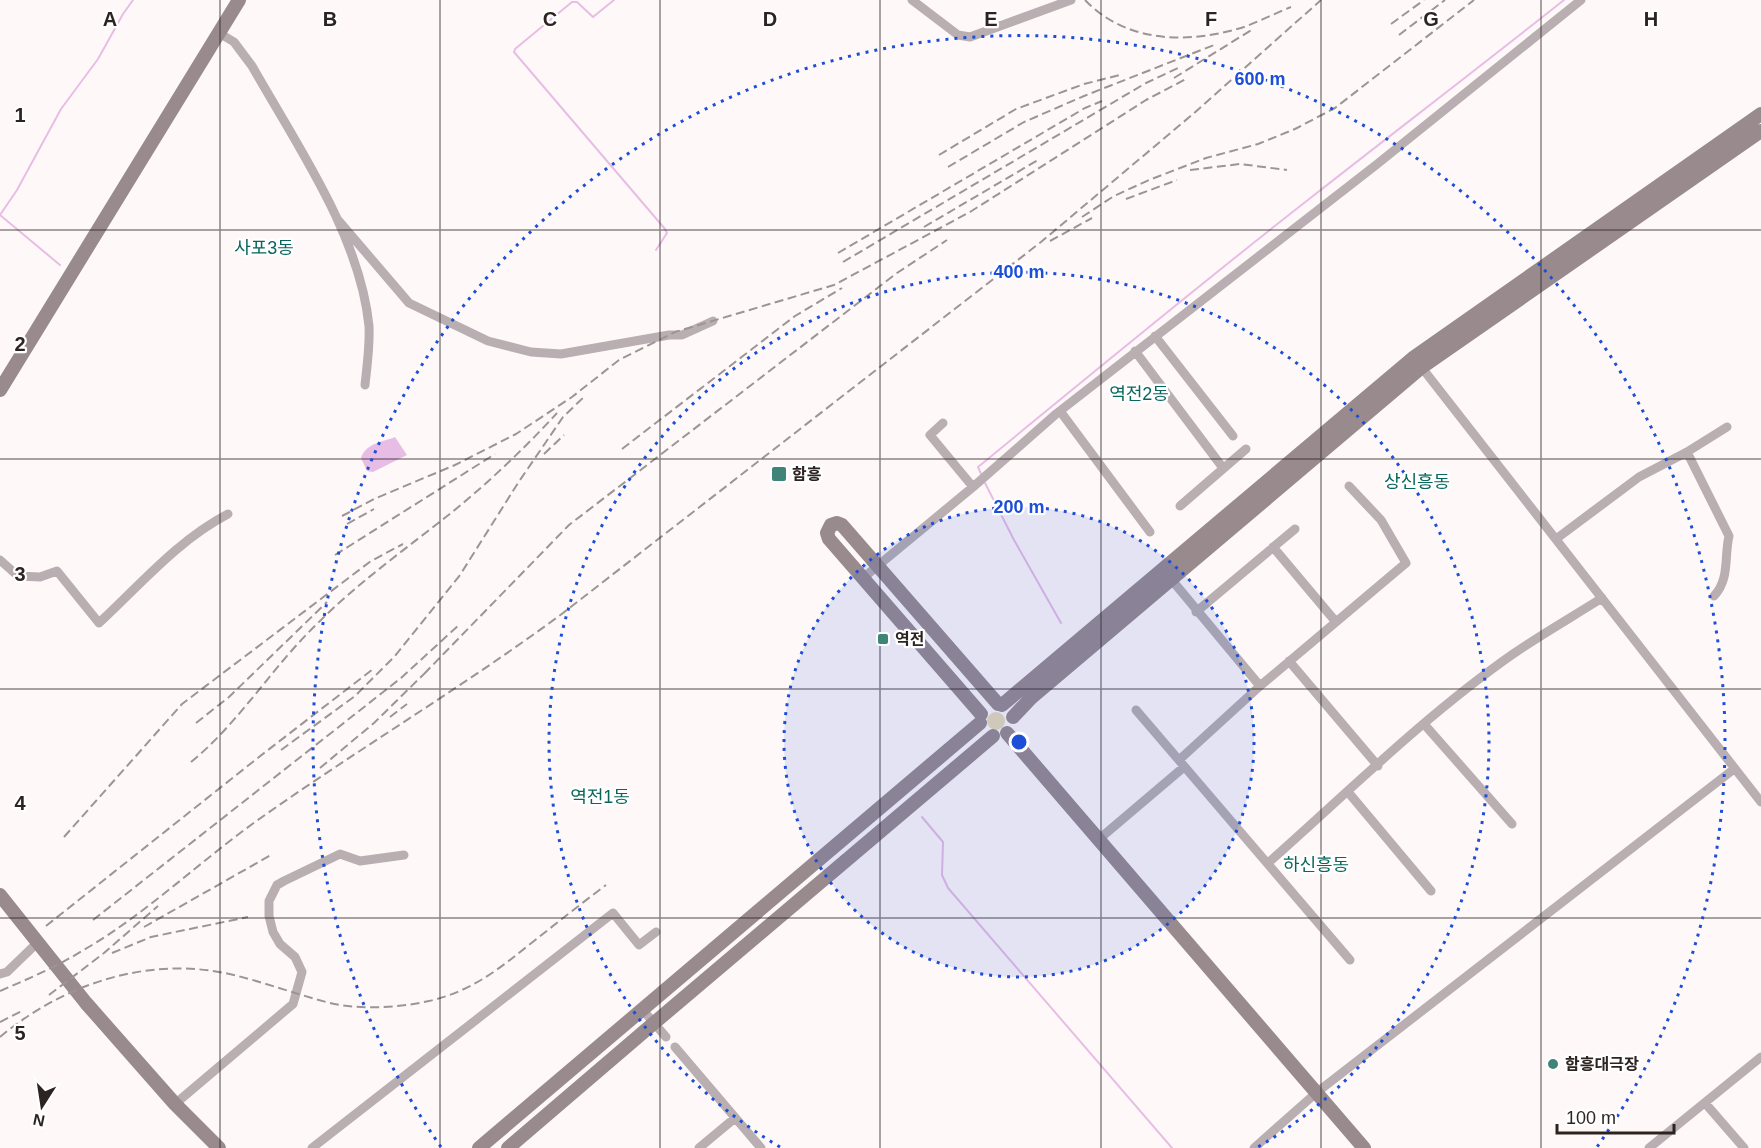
<svg xmlns="http://www.w3.org/2000/svg" width="1761" height="1148" viewBox="0 0 1761 1148" font-family="Arial,'Noto Sans KR',sans-serif">
<style>
.green{fill:#e7dbb8}
.water{fill:#e8bde5}
.lines{fill:none;stroke-linecap:round;stroke-linejoin:round}
.stream{stroke:#e8bde5;stroke-width:2}
.street{stroke:#b9afb2;stroke-width:9}
.secondary{stroke:#998a8e;stroke-width:14}
.rail{stroke:#9c9593;stroke-width:2;stroke-dasharray:9 4.5;stroke-linecap:butt}
.grid{fill:none;stroke:#2d2422;stroke-width:1.5;stroke-opacity:0.55}
.ring{fill:none;stroke:#1d4ed8;stroke-width:3;stroke-dasharray:3 6}
.poi-dot{fill:#3f8478;stroke:#fff;stroke-width:2}
.labels{text-anchor:middle;dominant-baseline:central;stroke-width:4.5;stroke-linejoin:round;paint-order:stroke}
.poi-label{font-size:16px;font-weight:bold;fill:#2d2422;stroke:#fff;text-anchor:start}
.neighbourhood-label{font-size:18px;fill:#08665a;stroke:#fff}
.grid-label{font-size:20px;text-anchor:middle;font-weight:bold;fill:#2d2422;stroke:#fff;stroke-width:4.5;stroke-linejoin:round;paint-order:stroke}
.centre{fill:#1d4ed8;stroke:#fff;stroke-width:3}
.ring-label{font-size:18px;text-anchor:middle;font-weight:bold;fill:#1d4ed8;stroke:#fff;stroke-width:4.5;stroke-linejoin:round;paint-order:stroke}
</style>
<rect width="100%" height="100%" fill="#fef9f8"/>
<!-- green -->
<path class="green" d="M987 721a9 9 0 1 1 18 0a9 9 0 1 1-18 0Z"/>
<!-- water -->
<path class="water" d="M 395,437 L 407,455 L 373,472 L 367,471 L 361,458 C 366,443 383,442 395,437 Z"/>
<g class="lines">
<!-- stream -->
<path class="stream" d="M 614,0 L 593,17 L 577,2 L 572,2 L 515,49 L 514,52 L 665,229 L 667,233 L 656,250
M 60,265 L 0,215 L 17,190 L 61,109 L 98,59 L 123,14 L 133,0
M 981,474 L 978,467 C 1089,376 1200,284 1313,196 C 1397,130 1481,66 1564,0
M 985,483 L 1014,540 L 1061,623
M 922,817 L 943,842 L 942,875 L 948,888 L 1172,1148"/>
<!-- street -->
<path class="street" d="M 912,0 L 958,35 L 970,37 L 1071,0
M 219,33 L 234,42 L 252,66 C 296,144 360,235 369,326 C 370,346 367,366 365,385
M 338,220 L 409,303 L 488,341 L 531,352 L 561,354 L 669,335 L 682,335 L 713,321
M 1155,336 L 1233,436
M 1135,351 L 1223,468
M 1419,364 L 1761,802
M 1060,411 L 1150,532
M 943,423 L 930,435 L 973,487
M 1687,452 L 1729,536 C 1724,557 1730,579 1714,596
M 1180,506 L 1246,449
M 1556,539 L 1639,477 L 1687,452 L 1727,427
M 1273,547 L 1336,622
M 0,560 L 18,576 L 40,577 L 57,571 L 99,623 C 140,585 178,540 228,514
M 863,578 L 973,487 L 1056,414 L 1376,165 L 1581,0
M 1171,579 L 1260,686
M 1196,612 L 1295,529
M 1289,661 L 1378,766
M 1136,710 L 1350,960
M 1424,724 L 1512,824
M 1179,760 L 1260,686 L 1406,563 L 1381,520 L 1349,486
M 1348,792 L 1431,891
M 1098,840 L 1184,767
M 1268,863 C 1347,793 1427,714 1513,654 C 1542,634 1572,617 1602,598
M 0,974 L 7,972 L 37,943
M 642,1009 L 666,1037
M 675,1047 L 761,1148
M 1705,1103 L 1744,1148
M 175,1104 L 293,1004 L 302,972 L 295,957 L 280,944 L 273,932 L 269,916 L 269,901 L 277,885 L 284,881 L 340,854 L 360,861 L 404,855
M 312,1148 L 613,913 L 639,945 L 656,932
M 699,1148 L 735,1118
M 1254,1148 L 1316,1093 L 1734,769
M 1649,1148 L 1761,1057"/>
<!-- secondary -->
<path class="secondary" d="M 0,390 L 239,0
M 1002,705 L 1413,358 L 1761,114
M 981,714 L 829,539 L 827,533 L 831,525 L 837,523 L 842,525 L 998,704
M 1013,717 L 1031,698 L 1422,367 L 1761,131
M 1007,733 L 1364,1148
M 0,895 L 86,1003 L 175,1104 L 219,1148
M 479,1148 L 980,723
M 508,1148 L 654,1023 L 993,736"/>
<!-- rail -->
<path class="rail" d="M 1085,0 C 1127,44 1190,44 1244,27 C 1260,21 1276,13 1291,7
M 1391,24 L 1424,0
M 1399,35 L 1445,0
M 1174,78 L 1253,29
M 939,155 L 1016,109 L 1084,84 L 1120,75
M 948,167 L 1024,122 L 1084,96 L 1214,45
M 1190,170 L 1240,164 L 1287,170
M 1126,199 L 1177,180
M 1082,217 L 1114,196 L 1149,180 L 1206,158 L 1258,144 L 1295,129 L 1335,108 L 1474,0
M 924,227 L 1038,160
M 1050,241 L 1092,218
M 838,253 L 1085,108 L 1102,101
M 843,262 L 1146,83 L 1180,67
M 622,449 L 795,316 L 842,288
M 544,454 L 564,435
M 342,516 L 374,499 L 455,465 L 516,434 L 572,397 L 619,360 L 675,332 L 834,285 L 970,212 L 1146,100 L 1188,78
M 347,524 L 374,509
M 335,555 L 495,454
M 424,674 L 569,525 L 897,273 L 947,240
M 390,717 L 407,704
M 196,723 L 229,697 L 327,602
M 281,750 L 355,696 L 395,656 L 460,575 L 518,483 L 563,417 L 586,395
M 191,762 C 239,723 272,667 317,624 C 356,584 407,548 451,513 C 488,483 524,449 557,413
M 320,768 L 374,723 L 429,669
M 64,837 L 182,704 L 371,561 L 403,544
M 93,920 L 401,678 L 460,624
M 46,926 L 259,757 L 373,669
M 144,927 L 271,855
M 112,953 L 151,937 L 248,917
M 0,991 C 28,979 56,967 82,951 C 148,913 203,858 265,815 C 363,746 466,685 563,613 L 1041,242 L 1193,114 L 1321,0
M 49,995 L 104,953 L 158,906
M 0,1022 L 24,1010
M 0,1037 C 66,982 153,954 238,976 C 269,984 299,995 330,1003 C 361,1010 397,1008 429,1001 C 473,991 500,968 534,941 C 558,922 582,903 606,885"/>
</g>
<!-- grid -->
<path class="grid" d="M 220,0 L 220,1148M 440,0 L 440,1148M 660,0 L 660,1148M 880,0 L 880,1148M 1101,0 L 1101,1148M 1321,0 L 1321,1148M 1541,0 L 1541,1148M 0,230 L 1761,230M 0,459 L 1761,459M 0,689 L 1761,689M 0,918 L 1761,918"/>
<!-- distance rings -->
<circle cx="1019" cy="742" r="235" fill="#1d4ed8" fill-opacity=".12"/>
<g class="ring">
<circle cx="1019" cy="742" r="235"/>
<path d="M780 1147A470 470 0 1 1 1258 1147"/>
<path d="M441 1147A706 706 0 1 1 1597 1147"/>
</g>
<!-- markers -->
<g class="poi-dot">
<rect x="771" y="466" width="16" height="16" rx="3"/>
<rect x="877" y="633" width="12" height="12" rx="3"/>
<circle cx="1553" cy="1064" r="6"/>
</g>
<g class="labels">
<!-- poi labels -->
<g class="poi-label">
<text x="792" y="474">함흥</text>
<text x="895" y="639">역전</text>
<text x="1565" y="1064">함흥대극장</text>
</g>
<!-- neighbourhood labels -->
<g class="neighbourhood-label">
<text x="264" y="248">사포3동</text>
<text x="1139" y="394">역전2동</text>
<text x="1417" y="482">상신흥동</text>
<text x="600" y="797">역전1동</text>
<text x="1316" y="865">하신흥동</text>
</g>
</g>
<g class="grid-label">
<text x="110" y="26">A</text>
<text x="330" y="26">B</text>
<text x="550" y="26">C</text>
<text x="770" y="26">D</text>
<text x="991" y="26">E</text>
<text x="1211" y="26">F</text>
<text x="1431" y="26">G</text>
<text x="1651" y="26">H</text>
<text x="20" y="122">1</text>
<text x="20" y="351">2</text>
<text x="20" y="581">3</text>
<text x="20" y="810">4</text>
<text x="20" y="1040">5</text>
</g>
<circle cx="1019" cy="742" r="9" class="centre"/>
<g class="ring-label">
<text x="1260" y="85">600 m</text>
<text x="1019" y="278">400 m</text>
<text x="1019" y="513">200 m</text>
</g>
<!-- north arrow -->
<g transform="translate(42 1106) rotate(192)" stroke="#ffffff" stroke-width="4.5" paint-order="stroke">
<path d="M0-4.5L10 22L0 15L-10 22Z" fill="#2d2422"/>
<text y="-9" font-size="16" font-weight="bold" text-anchor="middle" fill="#2d2422">N</text>
</g>
<!-- scale -->
<path d="M1557 1124v9h117v-9" fill="none" stroke="#2d2422" stroke-width="3"/>
<text x="1566" y="1124" font-size="18" fill="#2d2422" stroke="#ffffff" stroke-width="4.5" paint-order="stroke">100 m</text>
</svg>
